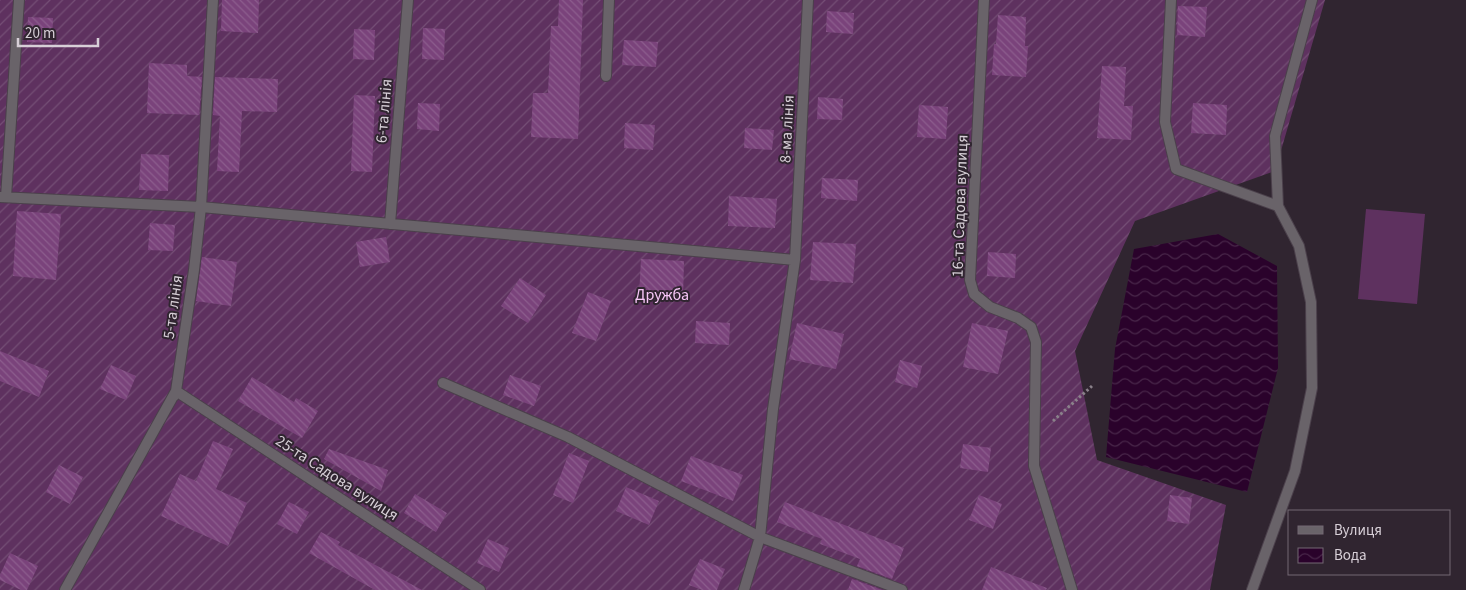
<svg xmlns="http://www.w3.org/2000/svg" width="1466" height="590" viewBox="0 0 1466 590" font-family="'Source Sans 3',sans-serif">
<style>
.grass{fill:#5e315f}
.garden{fill:url(#garden-furrows)}
.water{fill:url(#water-waves)}
.building{fill:url(#building-back-hatch)}
.lines{fill:none;stroke-linecap:round;stroke-linejoin:round}
.minor-casing{stroke:#4b404b;stroke-width:12}
.path{stroke:#8a818a;stroke-width:3;stroke-dasharray:2.5 2.5;stroke-linecap:butt}
.minor{stroke:#696369;stroke-width:10}
.labels{text-anchor:middle;dominant-baseline:central;stroke-width:4;stroke-linejoin:round;paint-order:stroke}
.street-label{font-size:16px;fill:#d7cfd7;stroke:#302530}
.park-label{font-size:16px;fill:#f7c6f7;stroke:#302530}
</style>
<defs>
<pattern id="garden-furrows" width="10" height="10" patternUnits="userSpaceOnUse" patternTransform="scale(1.25)"><rect width="10" height="10" fill="#5e315f"/><path d="M-1 1l2-2M0 10L10 0M9 11l2-2" fill="none" stroke="#744e75"/></pattern>
<pattern id="water-waves" width="16" height="10" patternUnits="userSpaceOnUse" patternTransform="scale(1.25)"><rect width="16" height="10" fill="#2a022b"/><path d="M0 5q4-4 8 0t8 0" fill="none" stroke="#482649"/></pattern>
<pattern id="building-back-hatch" width="6" height="6" patternUnits="userSpaceOnUse" patternTransform="scale(1.25)"><rect width="6" height="6" fill="#7a437b"/><path d="M-1 5l2 2M0 0l6 6M5-1l2 2" fill="none" stroke="#8c5d8d"/></pattern>
</defs>
<rect width="100%" height="100%" fill="#302530"/>
<!-- grass -->
<path class="grass" d="M 1366,209 L 1425,214 L 1417,304 L 1358,299 Z"/>
<!-- garden -->
<path class="garden" d="M 0,0 L 1325,0 L 1275,171 L 1135,221 L 1075,351 L 1097,460 L 1226,505 L 1210,590 L 0,590 Z"/>
<!-- water -->
<path class="water" d="M 1218,234 L 1277,266 L 1278,368 L 1247,492 L 1106,457 L 1115,349 L 1134,249 Z"/>
<!-- building -->
<path class="building" d="M 222,0 L 259,0 L 258,33 L 221,31 Z
M 559,0 L 583,0 L 578,139 L 531,137 L 533,93 L 548,93 L 551,26 L 558,26 Z
M 1178,6 L 1207,7 L 1205,37 L 1177,35 Z
M 827,11 L 854,13 L 853,34 L 826,32 Z
M 998,15 L 1026,17 L 1025,46 L 1028,46 L 1026,77 L 992,75 L 994,44 L 996,44 Z
M 28,17 L 53,18 L 52,43 L 27,42 Z
M 423,28 L 445,29 L 444,60 L 422,59 Z
M 354,29 L 375,30 L 374,60 L 353,59 Z
M 624,40 L 658,42 L 656,67 L 622,65 Z
M 149,63 L 187,65 L 187,76 L 202,77 L 199,115 L 147,113 Z
M 1102,66 L 1126,67 L 1124,106 L 1133,106 L 1131,140 L 1097,138 Z
M 215,77 L 278,79 L 277,112 L 242,111 L 239,172 L 217,171 L 220,116 L 213,115 Z
M 354,95 L 375,96 L 372,172 L 351,171 Z
M 818,97 L 843,99 L 842,120 L 817,119 Z
M 418,103 L 440,104 L 439,131 L 417,129 Z
M 1193,103 L 1227,105 L 1226,135 L 1191,133 Z
M 919,105 L 948,107 L 946,139 L 917,137 Z
M 625,123 L 655,125 L 653,150 L 624,148 Z
M 745,128 L 774,130 L 772,150 L 744,148 Z
M 141,154 L 169,155 L 168,191 L 139,190 Z
M 822,178 L 858,180 L 857,201 L 821,198 Z
M 729,196 L 777,199 L 775,228 L 728,226 Z
M 17,211 L 61,214 L 56,280 L 13,276 Z
M 150,223 L 175,225 L 173,251 L 148,250 Z
M 386,237 L 390,262 L 360,267 L 356,242 Z
M 813,242 L 856,244 L 853,283 L 810,280 Z
M 988,252 L 1016,254 L 1015,278 L 987,276 Z
M 202,257 L 237,262 L 231,306 L 196,301 Z
M 641,259 L 684,261 L 683,298 L 639,296 Z
M 520,278 L 546,295 L 528,323 L 501,306 Z
M 588,292 L 611,301 L 596,341 L 572,333 Z
M 696,321 L 730,323 L 729,345 L 695,343 Z
M 797,323 L 844,334 L 836,369 L 789,359 Z
M 972,323 L 1008,331 L 998,374 L 963,367 Z
M 0,351 L 49,371 L 39,397 L 0,381 Z
M 900,360 L 922,366 L 917,388 L 895,382 Z
M 111,365 L 136,376 L 126,400 L 100,389 Z
M 510,375 L 541,386 L 534,406 L 503,395 Z
M 252,377 L 294,402 L 296,398 L 318,411 L 302,438 L 238,401 Z
M 213,441 L 233,449 L 216,489 L 247,503 L 228,546 L 161,516 L 180,474 L 196,481 Z
M 963,444 L 991,448 L 988,472 L 960,468 Z
M 329,449 L 388,470 L 381,491 L 324,459 Z
M 569,453 L 589,461 L 573,503 L 553,495 Z
M 691,456 L 743,475 L 733,501 L 681,481 Z
M 59,465 L 83,477 L 70,504 L 46,492 Z
M 626,487 L 659,501 L 649,525 L 616,511 Z
M 415,494 L 447,513 L 436,532 L 404,513 Z
M 979,495 L 1002,504 L 993,529 L 969,520 Z
M 1170,495 L 1192,498 L 1189,524 L 1167,521 Z
M 289,502 L 309,512 L 297,534 L 277,524 Z
M 785,502 L 904,548 L 892,579 L 857,566 L 860,559 L 820,544 L 822,539 L 777,522 Z
M 321,532 L 340,542 L 338,545 L 422,590 L 375,590 L 309,553 Z
M 488,539 L 509,548 L 499,572 L 477,563 Z
M 10,553 L 38,566 L 27,590 L 21,590 L 0,580 L 0,575 Z
M 700,559 L 725,569 L 717,590 L 702,590 L 689,585 Z
M 991,567 L 1047,588 L 1046,590 L 982,590 Z
M 852,579 L 882,590 L 848,590 Z"/>
<g class="lines">
<defs>
<path id="minor" d="M 984,0 L 970,280 L 974,294 L 990,307 L 1018,318 L 1031,327 L 1036,342 L 1034,466 L 1072,590
M 1171,0 L 1165,122 L 1176,169 L 1278,206
M 606,76 L 609,0
M 0,197 L 201,207 L 795,260
M 6,197 L 19,0
M 390,224 L 408,0
M 443,383 L 568,437 L 760,537 L 902,590
M 174,396 L 176,391 L 480,590
M 65,590 L 176,391 L 194,270 L 201,207 L 213,0
M 744,590 L 760,537 L 773,409 L 795,260 L 808,0
M 1252,590 L 1295,471 L 1312,388 L 1311,302 L 1299,246 L 1278,206 L 1275,136 L 1312,0"/>
</defs>
<!-- minor casing -->
<use href="#minor" class="minor-casing"/>
<!-- path -->
<path class="path" d="M 1053,421 L 1092,386"/>
<!-- minor -->
<use href="#minor" class="minor"/>
</g>
<g class="labels">
<!-- street labels -->
<g class="street-label">
<text transform="translate(384 111) rotate(-85)">6-та лінія</text>
<text transform="translate(787 129) rotate(-87)">8-ма лінія</text>
<text transform="translate(960 206) rotate(-88)">16-та Садова вулиця</text>
<text transform="translate(173 307) rotate(-82)">5-та лінія</text>
<text transform="translate(337 478) rotate(33)">25-та Садова вулиця</text>
</g>
<!-- park labels -->
<g class="park-label">
<text x="662" y="295">Дружба</text>
</g>
</g>
<!-- legend -->
<rect x="1288" y="510" width="162" height="65" fill="#302530" stroke="#736973"/>
<rect x="1298" y="526" width="25" height="8" fill="#696369" stroke="#736973"/>
<text x="1334" y="535" font-size="15" fill="#d7cfd7">Вулиця</text>
<rect x="1298" y="548" width="25" height="15" fill="url(#water-waves)" stroke="#736973"/>
<text x="1334" y="560" font-size="15" fill="#d7cfd7">Вода</text>
<!-- scale -->
<path d="M18 38v8h80v-8" fill="none" stroke="#d7cfd7" stroke-width="2.5"/>
<text x="25" y="38" font-size="15" fill="#d7cfd7" stroke="#302530" stroke-width="4" paint-order="stroke">20 m</text>
</svg>
